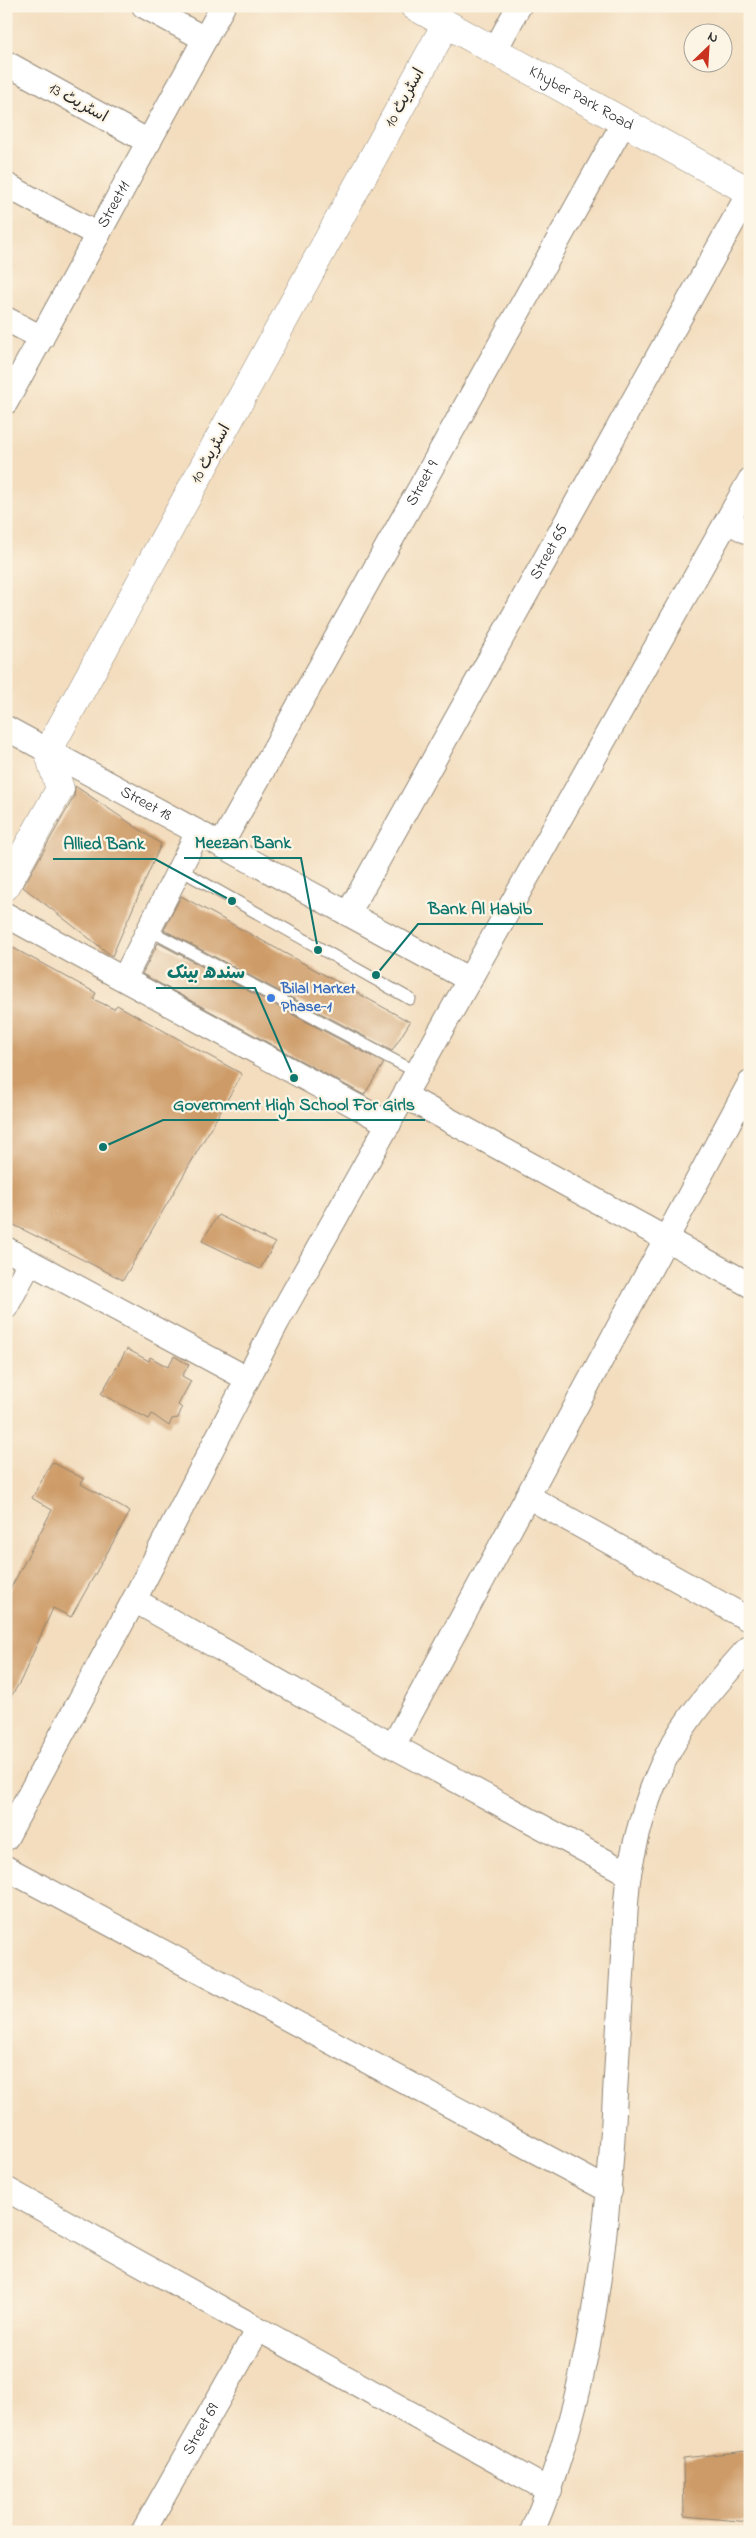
<svg xmlns="http://www.w3.org/2000/svg" width="756" height="2538" viewBox="0 0 756 2538" font-family="'Indie Flower','Playpen Sans Arabic',sans-serif">
<style>
.building{fill:#cd9b68}
.lines{fill:none;stroke-linecap:round;stroke-linejoin:round}
.service-casing{stroke:#8f8474;stroke-width:13}
.minor-casing{stroke:#8f8474;stroke-width:26}
.tertiary-casing{stroke:#8f8474;stroke-width:29}
.service{stroke:#fff;stroke-width:11}
.minor{stroke:#fff;stroke-width:24}
.tertiary{stroke:#fff;stroke-width:28}
.shop-dot{fill:#3f7fe0;stroke:#fcf5e5;stroke-width:2}
.labels{text-anchor:middle;dominant-baseline:central;stroke-width:4.5;stroke-linejoin:round;paint-order:stroke}
.street-label{font-size:16px;fill:#2b2b2b;stroke:#fcf5e5}
.shop-label{font-size:16px;font-weight:bold;fill:#366cbe;stroke:#fcf5e5;text-anchor:start}
.leader{fill:none;stroke:#0f766e;stroke-width:2}
.callout-dot{fill:#0f766e;stroke:#fcf5e5;stroke-width:2}
.callout-label{font-size:18px;text-anchor:middle;font-weight:bold;fill:#0f766e;stroke:#fcf5e5;stroke-width:4.5;stroke-linejoin:round;paint-order:stroke}
</style>
<rect width="100%" height="100%" fill="#fcf5e5"/>
<filter id="ink" filterUnits="userSpaceOnUse"><feTurbulence type="fractalNoise" baseFrequency=".02" numOctaves="2"/><feDisplacementMap in="SourceGraphic" scale="10" xChannelSelector="R" yChannelSelector="G"/><feConvolveMatrix kernelMatrix="1 2 1 2 8 2 1 2 1" color-interpolation-filters="sRGB"/></filter>
<filter id="wash" filterUnits="userSpaceOnUse"><feTurbulence type="fractalNoise" baseFrequency=".0096" numOctaves="4" result="noise"/><feDisplacementMap in="SourceGraphic" scale="20" xChannelSelector="R" yChannelSelector="G"/><feGaussianBlur stdDeviation="1.12" result="paint"/><feColorMatrix in="noise" values="0 0 0 0 0 0 0 0 0 0 0 0 0 0 0 0 0 1.4 0 .05"/><feComposite in="paint" operator="in"/></filter>
<g filter="url(#wash)">
<rect width="100%" height="100%" fill="#f3ddbe"/>
<g id="blocks">
<!-- building -->
<path class="building" d="M 75,786 L 161,844 L 112,956 L 23,887 L 74,797 Z
M 181,896 L 410,1022 L 392,1051 L 164,930 Z
M 158,943 L 384,1063 L 364,1095 L 142,974 Z
M 6,944 L 96,993 L 93,999 L 114,1009 L 117,1005 L 242,1074 L 123,1280 L 6,1221 Z
M 218,1215 L 275,1243 L 260,1269 L 202,1241 Z
M 127,1349 L 149,1361 L 150,1357 L 168,1367 L 174,1356 L 189,1365 L 182,1376 L 191,1381 L 178,1405 L 182,1408 L 178,1418 L 172,1419 L 169,1426 L 152,1414 L 149,1419 L 101,1394 Z
M 52,1462 L 84,1479 L 81,1484 L 130,1512 L 71,1617 L 53,1608 L 21,1680 L 6,1705 L 6,1597 L 52,1510 L 32,1498 Z
M 747,2451 L 750,2473 L 750,2522 L 684,2516 L 683,2458 Z"/>
</g>
</g>
<g filter="url(#ink)">
<use href="#blocks" fill-opacity="0" stroke="#8f8474" stroke-width="1"/>
<g class="lines">
<defs>
<path id="service" d="M 179,869 L 410,999
M 149,930 L 418,1073"/>
<g id="minor">
<path d="M 144,6 L 205,39"/>
<path d="M 495,50 L 519,6"/>
<path d="M 6,63 L 149,142"/>
<path d="M 6,185 L 98,235"/>
<path d="M 6,319 L 42,338"/>
<path id="s1" d="M 6,402 L 223,6"/>
<path d="M 727,521 L 750,533"/>
<path id="s2" d="M 6,728 L 470,980"/>
<path id="s3" d="M 221,845 L 624,122"/>
<path id="s4" d="M 348,914 L 750,191"/>
<path d="M 6,915 L 389,1124"/>
<path d="M 124,979 L 198,832"/>
<path d="M 405,1096 L 750,1285"/>
<path d="M 6,1249 L 246,1378"/>
<path d="M 6,1307 L 30,1262"/>
<path d="M 527,1496 L 750,1620"/>
<path d="M 134,1600 L 393,1746 L 629,1874"/>
<path d="M 393,1746 L 750,1083"/>
<path d="M 6,1838 L 134,1600 L 277,1322 L 750,480"/>
<path d="M 6,1868 L 610,2191"/>
<path d="M 6,2189 L 550,2491"/>
<path id="s5" d="M 143,2532 L 258,2329"/>
<path d="M 532,2532 C 591,2394 608,2241 615,2093 C 618,2048 620,2002 623,1957 C 625,1930 625,1900 629,1873 C 635,1842 644,1808 656,1779 C 676,1727 714,1687 750,1646"/>
</g>
<g id="tertiary">
<path id="s6" d="M 414,6 L 750,192"/>
<path d="M 6,886 L 60,789 L 48,751 L 446,24"/>
</g>
</defs>
<!-- service casing -->
<use href="#service" class="service-casing"/>
<!-- minor casing -->
<use href="#minor" class="minor-casing"/>
<!-- tertiary casing -->
<use href="#tertiary" class="tertiary-casing"/>
<!-- service -->
<use href="#service" class="service"/>
<!-- minor -->
<use href="#minor" class="minor"/>
<!-- tertiary -->
<use href="#tertiary" class="tertiary"/>
</g>
</g>
<!-- markers -->
<circle class="shop-dot" cx="271" cy="998" r="5"/>
<g class="labels">
<!-- street labels -->
<g class="street-label">
<text transform="translate(405 98) rotate(-61)">اسٹریٹ 10</text>
<text stroke="none"><textPath href="#s6" startOffset="191">Khyber Park Road</textPath></text>
<text transform="translate(78 103) rotate(29)">اسٹریٹ 13</text>
<text stroke="none"><textPath href="#s1" startOffset="225">Street11</textPath></text>
<text transform="translate(211 454) rotate(-61)">اسٹریٹ 10</text>
<text stroke="none"><textPath href="#s3" startOffset="414">Street 9</textPath></text>
<text stroke="none"><textPath href="#s4" startOffset="414">Street 65</textPath></text>
<text stroke="none"><textPath href="#s2" startOffset="159">Street 18</textPath></text>
<text stroke="none"><textPath href="#s5" startOffset="118">Street 69</textPath></text>
</g>
<!-- shop labels -->
<g class="shop-label">
<text x="281" y="989">Bilal Market<tspan x="281" dy="18">Phase-1</tspan></text>
</g>
</g>
<!-- callouts -->
<path class="leader" d="M318 950L301 858H184M232 901L155 859H53M376 975L418 924H543M294 1078L255 988H156M103 1147L163 1120H425"/>
<g class="callout-dot">
<circle cx="318" cy="950" r="5"/>
<circle cx="232" cy="901" r="5"/>
<circle cx="376" cy="975" r="5"/>
<circle cx="294" cy="1078" r="5"/>
<circle cx="103" cy="1147" r="5"/>
</g>
<g class="callout-label">
<text x="243" y="848">Meezan Bank</text>
<text x="104" y="849">Allied Bank</text>
<text x="480" y="914">Bank Al Habib</text>
<text x="206" y="978">سندھ بینک</text>
<text x="294" y="1110">Government High School For Girls</text>
</g>
<!-- margin -->
<rect width="756" height="2538" fill="none" stroke="#fcf5e5" stroke-width="25"/>
<!-- north arrow -->
<g transform="translate(708 48) rotate(25)"><circle r="24" fill="#fcf5e5" stroke="#a8a49b"/>
<path d="M0-4L9 19L0 12L-9 19Z" fill="#c8321e"/>
<text y="-8" font-size="14" font-weight="bold" text-anchor="middle" fill="#2b2b2b">N</text>
</g>
</svg>
